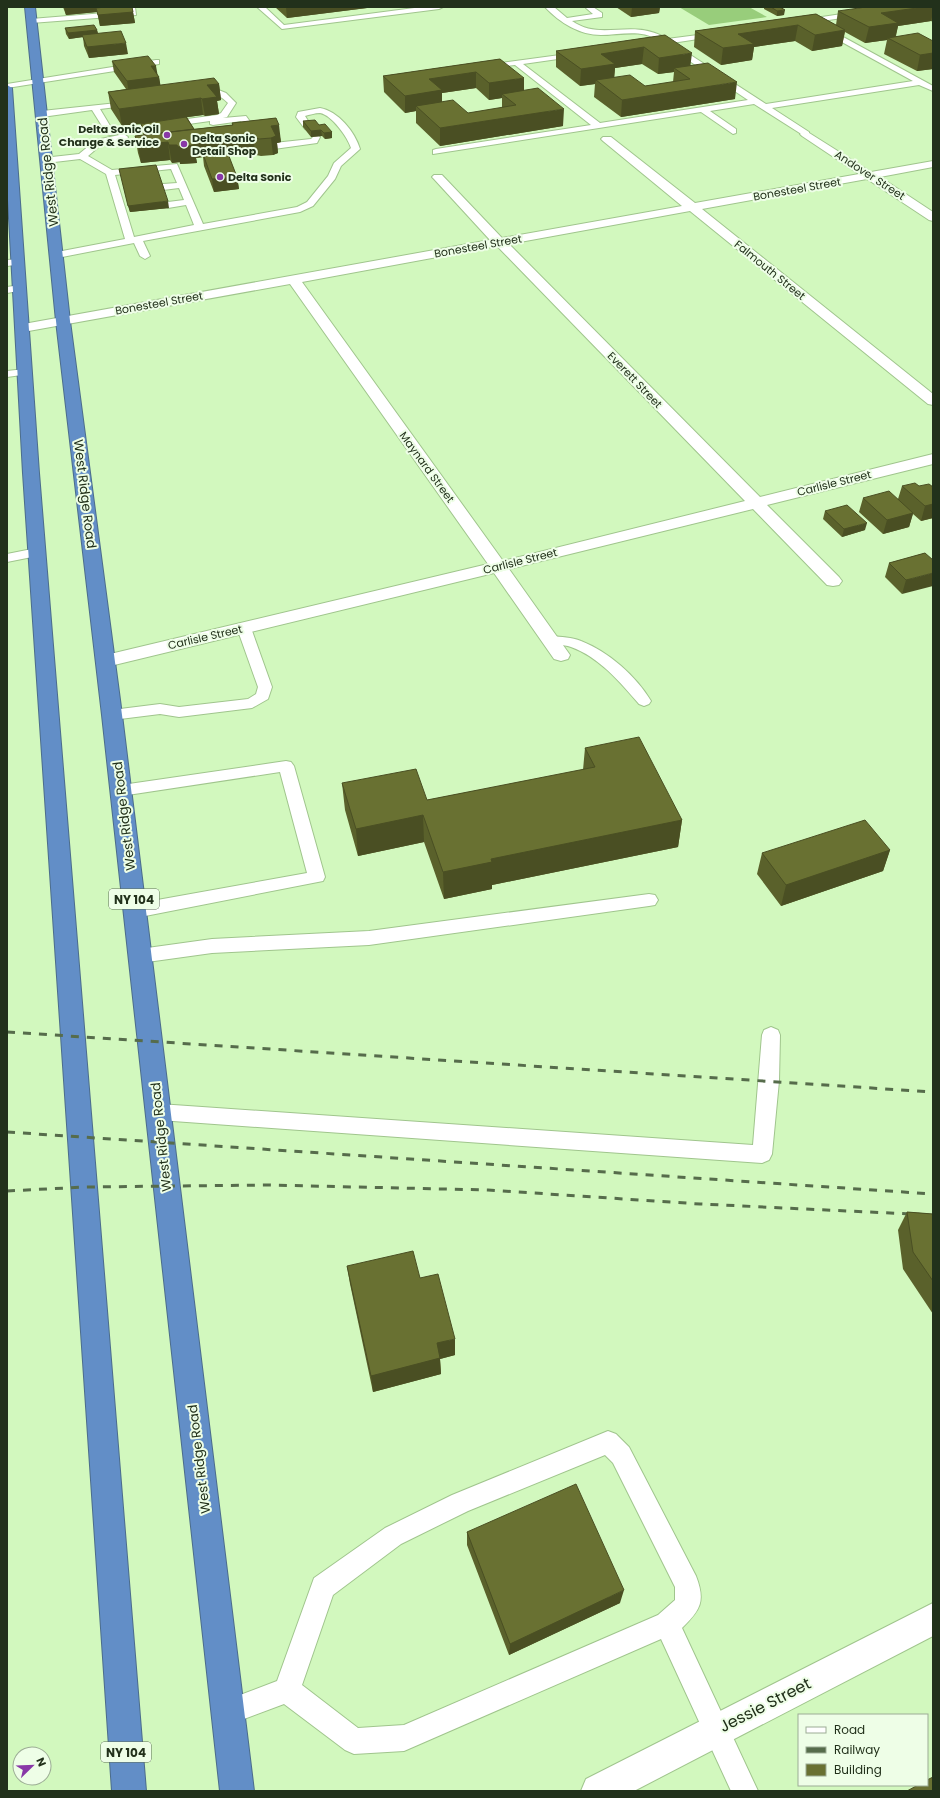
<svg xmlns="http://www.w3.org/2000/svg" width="940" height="1798" viewBox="0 0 940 1798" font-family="Poppins,sans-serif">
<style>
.green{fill:#98cd7b}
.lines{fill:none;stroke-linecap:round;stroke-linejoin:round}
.lane-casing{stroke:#a0c58d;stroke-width:2}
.street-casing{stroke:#a0c58d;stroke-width:2}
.highway-casing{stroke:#4c6d8b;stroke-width:2}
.lane{fill:#fff;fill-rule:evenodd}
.street{fill:#fff;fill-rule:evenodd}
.highway{fill:#628ec7;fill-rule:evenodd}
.rail{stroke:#566c4b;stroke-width:3;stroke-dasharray:8 8;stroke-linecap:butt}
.wall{fill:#5a612b;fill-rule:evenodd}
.shaded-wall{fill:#4a4f23}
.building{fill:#697132;stroke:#4a4f23}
.poi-dot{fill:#8938a7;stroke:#eefee7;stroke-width:1.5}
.labels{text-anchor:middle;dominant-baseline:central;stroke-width:4;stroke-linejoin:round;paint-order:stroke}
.far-poi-label{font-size:11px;font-weight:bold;fill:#22311b;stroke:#eefee7;text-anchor:start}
.far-street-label{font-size:11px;fill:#22311b;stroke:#eefee7}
.shield{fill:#eefee7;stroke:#5f6e58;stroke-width:1}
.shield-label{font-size:12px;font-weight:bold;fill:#22311b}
.street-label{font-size:13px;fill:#22311b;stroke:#eefee7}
.near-street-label{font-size:16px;fill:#22311b;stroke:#eefee7}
</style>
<rect width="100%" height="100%" fill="#d2f8be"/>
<!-- green -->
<path class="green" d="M 679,7 L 749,7 L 767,17 L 709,25 Z"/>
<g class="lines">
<defs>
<path id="lane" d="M 127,7 L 135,7 L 136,15 L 31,23 L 27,21 L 31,19 L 129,11 Z
M 257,7 L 265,7 L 284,25 L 422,7 L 443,7 L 439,9 L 282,29 Z
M 545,7 L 554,7 L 567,18 L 593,14 L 586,8 L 593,7 L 602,13 L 602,17 L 572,21 C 602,42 633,17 667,39 L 721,32 L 721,36 L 718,36 L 672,43 L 766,104 L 913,81 L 820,30 L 820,26 L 823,26 L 933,86 L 933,91 L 919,85 L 772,108 L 809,132 L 809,136 L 806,137 L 754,104 L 710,111 L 736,129 L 736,133 L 733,134 L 701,112 L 433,154 L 433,150 L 436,149 L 591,125 L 515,65 L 482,69 L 481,67 L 485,65 L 582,52 L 583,54 L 579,56 L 523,64 L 600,123 L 748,100 L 664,44 L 646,46 L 646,42 L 658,40 C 640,29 621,35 601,35 C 580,35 560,23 545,7 Z
M 888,7 L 906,7 L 902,9 L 802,24 L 798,22 L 802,20 Z
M 156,60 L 159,60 L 159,64 L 7,88 L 7,84 Z
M 216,89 L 226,93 L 236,103 L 227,117 L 223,118 L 246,116 L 256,130 L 255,132 L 249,132 L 241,121 L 213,125 L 210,124 L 210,121 L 110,135 L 107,134 L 92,110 L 42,117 L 38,114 L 42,111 L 136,101 L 137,103 L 133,105 L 100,109 L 112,129 L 217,115 L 221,113 L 228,103 C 216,91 211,94 196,96 L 192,94 L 196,92 Z
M 320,108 C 338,111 355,132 360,149 L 341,166 L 335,179 L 313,206 L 300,212 L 143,241 L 150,256 L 145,259 L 140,256 L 134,243 L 57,258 L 52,255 L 57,252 L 125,239 L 106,174 L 80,159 L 46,163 L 42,160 L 43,158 L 79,154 L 96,140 L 124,134 L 128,137 L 127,139 L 102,144 L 88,156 L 112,170 L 177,164 L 203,224 L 297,207 L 307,202 L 328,176 L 334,163 L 351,148 C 348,138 332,115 320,113 C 315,113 309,115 305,116 L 312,127 L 308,130 L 305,129 L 296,117 L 298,112 ZM 171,169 L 177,183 L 163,184 L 158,187 L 163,190 L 179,188 L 184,200 L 168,202 L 163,205 L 168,208 L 186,205 L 194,225 L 134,237 L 115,175 Z
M 316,134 L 320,137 L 317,143 L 274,149 L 270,146 L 274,143 L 311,139 Z
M 19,259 L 23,260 L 24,262 L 23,264 L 7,266 L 7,260 Z
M 20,285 L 25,288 L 24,290 L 7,293 L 7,287 Z
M 25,369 L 31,372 L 29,374 L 7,377 L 7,371 Z
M 37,548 L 42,549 L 44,552 L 42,555 L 7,562 L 7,554 Z
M 244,624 L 249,625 L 251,628 L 272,687 L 268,699 L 252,708 L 179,717 L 160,714 L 112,720 L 107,719 L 105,715 L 107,711 L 112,710 L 160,704 L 179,707 L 248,699 L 256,694 L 258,687 L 237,628 L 239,625 Z
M 551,636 C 561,637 572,637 581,641 C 609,652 636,676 651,701 L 649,704 L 644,706 L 639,704 C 620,682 599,657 571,647 C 563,644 554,645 546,643 L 544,640 L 546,637 Z
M 286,761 L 291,762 L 294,766 L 325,877 L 323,881 L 135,918 L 129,916 L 126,911 L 129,906 L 135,904 L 307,873 L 280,772 L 121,796 L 115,794 L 113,790 L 115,786 Z
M 649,894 L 655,895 L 658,900 L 655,905 L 649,906 L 369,945 L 212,953 L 140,963 L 134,961 L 131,956 L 134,951 L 140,949 L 212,939 L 369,931 Z
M 771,1027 L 778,1030 L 780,1035 L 779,1081 L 772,1154 L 769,1160 L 762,1163 L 159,1120 L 152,1118 L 149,1112 L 152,1106 L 159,1104 L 753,1145 L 762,1035 L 764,1030 Z
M 608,1431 L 616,1434 L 629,1447 L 696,1576 C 706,1602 700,1610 682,1628 L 758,1791 L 731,1791 L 661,1639 L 404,1751 L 354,1754 L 345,1750 L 284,1704 L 228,1725 L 219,1721 L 215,1712 L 219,1703 L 277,1681 L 314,1578 L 385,1528 L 452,1495 ZM 605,1455 L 613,1463 L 675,1587 L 675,1600 L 658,1615 L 404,1725 L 358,1728 L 302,1685 L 333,1595 L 401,1544 L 468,1511 Z"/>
<path id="street" d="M 806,131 L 871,172 L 933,161 L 933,167 L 880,177 L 933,212 L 933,221 L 929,220 L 867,179 L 702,209 L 933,394 L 933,405 L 928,404 L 690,211 L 509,244 L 760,497 L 933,454 L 933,464 L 767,505 L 839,577 L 842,581 L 839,585 L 833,586 L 827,585 L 753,509 L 509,569 L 570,655 L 568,659 L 561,661 L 554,659 L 494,573 L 106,667 L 99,665 L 97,661 L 99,657 L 106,655 L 488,564 L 290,284 L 23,332 L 18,331 L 16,328 L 18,325 L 490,240 L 434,179 L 432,177 L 434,175 L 442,175 L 502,238 L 682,206 L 603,141 L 601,139 L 603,137 L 611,137 L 695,203 L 859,174 L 802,136 L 800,134 L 802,132 ZM 497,246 L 745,501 L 503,561 L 302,282 Z
M 933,1603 L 933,1636 L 634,1791 L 581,1791 L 586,1779 Z"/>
<path id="highway" d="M 25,7 L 35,7 L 70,321 L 122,715 L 254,1791 L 220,1791 L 102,715 L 56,321 Z
M 7,85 L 12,88 L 39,473 L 146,1791 L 112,1791 L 23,473 L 7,182 Z"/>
</defs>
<!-- lane casing -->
<use href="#lane" class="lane-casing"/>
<!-- street casing -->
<use href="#street" class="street-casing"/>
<!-- highway casing -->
<use href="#highway" class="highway-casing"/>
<!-- lane -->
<use href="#lane" class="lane"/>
<!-- street -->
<use href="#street" class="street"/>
<!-- highway -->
<use href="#highway" class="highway"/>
<!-- rail -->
<path class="rail" d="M 7,1032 L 933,1092
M 7,1132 L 933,1194
M 7,1191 L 85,1187 L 268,1185 L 488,1190 L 700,1204 L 933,1215"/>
</g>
<!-- wall -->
<path class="wall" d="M 63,7 L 132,7 L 133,12 L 135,23 L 100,26 L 97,12 L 66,15 Z
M 275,7 L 375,7 L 287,18 Z
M 616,7 L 660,7 L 659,13 L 631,17 Z
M 764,7 L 780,7 L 784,15 L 777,16 L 764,9 Z
M 933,7 L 933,22 L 931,21 L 898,26 L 896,36 L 933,41 L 933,69 L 917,71 L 884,54 L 887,40 L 865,43 L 845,32 L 842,46 L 812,51 L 795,41 L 754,47 L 752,60 L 721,65 L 694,47 L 695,31 L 816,14 L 836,25 L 838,11 Z
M 65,28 L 97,30 L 98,33 L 128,54 L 89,58 L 84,46 L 83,37 L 69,39 L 66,34 Z
M 665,35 L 691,66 L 735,99 L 621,117 L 594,97 L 595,84 L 580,86 L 556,67 L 556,51 ZM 642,64 L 658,74 L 674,72 L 673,82 L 645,86 L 614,77 L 615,68 Z
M 500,59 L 524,91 L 563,126 L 440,146 L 416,123 L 416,111 L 405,113 L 384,92 L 383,76 ZM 476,88 L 489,100 L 502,98 L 502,108 L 468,113 L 442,102 L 442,93 Z
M 112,61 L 157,75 L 159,77 L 160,85 L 219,84 L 221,100 L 217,101 L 219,114 L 205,116 L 203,115 L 187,117 L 194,129 L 232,125 L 232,123 L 276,118 L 281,142 L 277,143 L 278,153 L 273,155 L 261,156 L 256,155 L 255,152 L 228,155 L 237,177 L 239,189 L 214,192 L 204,166 L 203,157 L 196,158 L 197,163 L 180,164 L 180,162 L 172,163 L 170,160 L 141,163 L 138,153 L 135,136 L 143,135 L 141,124 L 122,126 L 111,109 L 108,92 L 126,89 L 114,72 Z
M 303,121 L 319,125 L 332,132 L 332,138 L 325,139 L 322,136 L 311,137 L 303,127 Z
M 119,169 L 169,208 L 130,212 Z
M 902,486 L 933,487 L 933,518 L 921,521 L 913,514 L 909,527 L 883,534 L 859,512 L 863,498 L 898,499 Z
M 825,511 L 865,530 L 842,537 L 823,519 Z
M 925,553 L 902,594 L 885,577 L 889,563 Z
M 585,748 L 682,820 L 678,847 L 492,885 L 492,889 L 444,899 L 424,842 L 358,856 L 345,810 L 342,783 L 427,800 L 583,770 Z
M 890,850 L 883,871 L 781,906 L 757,874 L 762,853 Z
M 907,1212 L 933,1214 L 933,1314 L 903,1269 L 898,1230 Z
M 347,1266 L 420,1278 L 455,1355 L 440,1359 L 441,1374 L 373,1392 L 350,1284 Z
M 467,1532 L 620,1603 L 509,1655 L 467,1545 Z"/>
<!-- shaded-wall -->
<path class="shaded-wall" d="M 64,7 L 118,7 L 96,8 L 97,12 L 66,15 Z
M 286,7 L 375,7 L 287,18 Z
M 632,7 L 660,7 L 659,13 L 631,17 Z
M 924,7 L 933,7 L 933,13 L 931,21 L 898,26 L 895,38 L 888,38 L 887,40 L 865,43 L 869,27 L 881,13 Z
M 785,10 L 784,15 L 777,16 L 777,11 Z
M 133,12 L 135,23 L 100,26 L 98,15 Z
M 798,25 L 795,41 L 754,47 L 752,60 L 721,65 L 723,48 L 738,34 Z
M 97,30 L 98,35 L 82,35 L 83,37 L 69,39 L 68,33 Z
M 845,30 L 842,46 L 812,51 L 815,35 Z
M 126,43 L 128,54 L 89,58 L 87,47 Z
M 644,47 L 642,64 L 615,68 L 614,81 L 596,80 L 595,84 L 580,86 L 581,69 L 601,54 Z
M 692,53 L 690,69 L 674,68 L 674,72 L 658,74 L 659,58 Z
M 933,53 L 933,69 L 917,71 L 920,55 Z
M 151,66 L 156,66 L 158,77 L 159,77 L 161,88 L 129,93 L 127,81 Z
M 476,72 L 476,88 L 442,93 L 442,107 L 416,106 L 416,111 L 405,113 L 405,96 L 429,79 Z
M 524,78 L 524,94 L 502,94 L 502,98 L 489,100 L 489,83 Z
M 737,82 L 735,99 L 621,117 L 622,100 Z
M 219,84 L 221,100 L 217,101 L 219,114 L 205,116 L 202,99 L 207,85 Z
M 201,98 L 203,115 L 122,126 L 119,109 Z
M 564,109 L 563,126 L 440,146 L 440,128 Z
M 279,125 L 281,142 L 277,143 L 278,153 L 273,155 L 271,138 L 271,126 Z
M 321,130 L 322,136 L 311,137 L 311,131 Z
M 332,132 L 332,138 L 325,139 L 324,133 Z
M 253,134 L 255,152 L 204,157 L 203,154 L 203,157 L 196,158 L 197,163 L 180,164 L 177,145 L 180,162 L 172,163 L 168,142 L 170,160 L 141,163 L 138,145 L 148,144 L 147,140 L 197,135 L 198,140 Z
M 237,177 L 239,189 L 214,192 L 212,179 Z
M 168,201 L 169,208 L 130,212 L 128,206 Z
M 933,504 L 933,518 L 921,521 L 925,506 Z
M 913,513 L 909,527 L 883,534 L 887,520 Z
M 867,523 L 865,530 L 842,537 L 844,529 Z
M 933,573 L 933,586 L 902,594 L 906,580 Z
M 423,815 L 424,842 L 358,856 L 356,829 Z
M 682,820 L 678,847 L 492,885 L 492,889 L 444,899 L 443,872 L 491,859 Z
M 890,850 L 883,871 L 781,906 L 786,885 Z
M 455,1339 L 455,1355 L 440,1359 L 441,1374 L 373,1392 L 371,1376 L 437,1343 Z
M 624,1590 L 620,1603 L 509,1655 L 510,1644 Z"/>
<!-- building -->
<path class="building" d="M 106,7 L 132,7 L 133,12 L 98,15 L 96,8 Z
M 771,7 L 780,7 L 785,10 L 777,11 Z
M 866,7 L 924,7 L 881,13 L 898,23 L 869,27 L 838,11 Z
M 816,14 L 845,30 L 815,35 L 798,25 L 738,34 L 754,44 L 723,48 L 695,31 Z
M 94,25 L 97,30 L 68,33 L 65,28 Z
M 121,31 L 126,43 L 87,47 L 82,35 Z
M 918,33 L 933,41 L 933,53 L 920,55 L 888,38 Z
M 665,35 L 692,53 L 659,58 L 644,47 L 601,54 L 615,64 L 581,69 L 556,51 Z
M 148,56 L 156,66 L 151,66 L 159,77 L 127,81 L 112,61 Z
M 500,59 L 524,78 L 489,83 L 476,72 L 429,79 L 442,90 L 405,96 L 383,76 Z
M 708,63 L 737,82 L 622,100 L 596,80 L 630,75 L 645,86 L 690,79 L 674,68 Z
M 214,78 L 219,84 L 207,85 L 217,97 L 202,99 L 201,98 L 119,109 L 108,92 Z
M 538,88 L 564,109 L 440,128 L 416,106 L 453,100 L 468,113 L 516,105 L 502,94 Z
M 186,117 L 194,129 L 145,135 L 141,124 Z
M 276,118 L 279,125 L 271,126 L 276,136 L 271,138 L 259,139 L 254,137 L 253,134 L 193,141 L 194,145 L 178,147 L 177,145 L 169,145 L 168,142 L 138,145 L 135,136 L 233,125 L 232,123 Z
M 315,120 L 319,125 L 325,124 L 332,132 L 324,133 L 321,130 L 311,131 L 303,121 Z
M 227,151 L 237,177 L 212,179 L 203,154 Z
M 156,165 L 168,201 L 128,206 L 119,169 Z
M 915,483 L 919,486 L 929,484 L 933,487 L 933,504 L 925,506 L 902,486 Z
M 889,491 L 913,513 L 887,520 L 863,498 Z
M 847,505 L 867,523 L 844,529 L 825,511 Z
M 925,553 L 933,560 L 933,573 L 906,580 L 889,563 Z
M 639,737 L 682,820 L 491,859 L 492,862 L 443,872 L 423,815 L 356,829 L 342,783 L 416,769 L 427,800 L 595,767 L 585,748 Z
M 865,820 L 890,850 L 786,885 L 762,853 Z
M 907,1212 L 933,1214 L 933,1281 L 913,1252 Z
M 413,1251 L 420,1278 L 438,1274 L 455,1339 L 437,1343 L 440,1358 L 371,1376 L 347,1266 Z
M 576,1484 L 624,1590 L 510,1644 L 467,1532 Z
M 933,1777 L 933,1791 L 907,1791 L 918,1785 L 927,1785 L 927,1780 Z"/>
<!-- markers -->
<g class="poi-dot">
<circle cx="167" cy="135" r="4"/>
<circle cx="184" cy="144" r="4"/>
<circle cx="220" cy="177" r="4"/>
</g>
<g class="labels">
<!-- far-poi labels -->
<g class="far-poi-label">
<text x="159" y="129" text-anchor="end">Delta Sonic Oil<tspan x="159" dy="13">Change &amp; Service</tspan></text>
<text x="192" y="138">Delta Sonic<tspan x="192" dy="13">Detail Shop</tspan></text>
<text x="228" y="177">Delta Sonic</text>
</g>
<!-- far-street labels -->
<g class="far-street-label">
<text transform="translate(870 175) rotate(33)">Andover Street</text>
<text transform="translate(797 189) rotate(-10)">Bonesteel Street</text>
<text transform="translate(478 246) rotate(-10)">Bonesteel Street</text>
<text transform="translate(770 270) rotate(39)">Falmouth Street</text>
<text transform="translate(159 303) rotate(-10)">Bonesteel Street</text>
<text transform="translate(635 380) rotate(46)">Everett Street</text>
<text transform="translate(427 467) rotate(54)">Maynard Street</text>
<text transform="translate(834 483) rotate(-14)">Carlisle Street</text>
<text transform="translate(520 561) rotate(-14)">Carlisle Street</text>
<text transform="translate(205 637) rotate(-13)">Carlisle Street</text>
</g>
<!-- shield labels -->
<g class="shield">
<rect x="109" y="889" width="50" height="20" rx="3"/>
<rect x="101" y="1742" width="50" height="20" rx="3"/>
</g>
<g class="shield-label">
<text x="134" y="899">NY 104</text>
<text x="126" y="1752">NY 104</text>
</g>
<!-- street labels -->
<g class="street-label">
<text transform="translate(48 172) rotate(-96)">West Ridge Road</text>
<text transform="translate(85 494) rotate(83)">West Ridge Road</text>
<text transform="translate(124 816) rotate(-97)">West Ridge Road</text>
<text transform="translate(161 1137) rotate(-96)">West Ridge Road</text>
<text transform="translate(199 1459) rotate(-97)">West Ridge Road</text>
</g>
<!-- near-street labels -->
<g class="near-street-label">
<text transform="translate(765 1705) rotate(-27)">Jessie Street</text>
</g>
</g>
<!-- border -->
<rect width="940" height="1798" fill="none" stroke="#22311b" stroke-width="16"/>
<!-- legend -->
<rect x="798" y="1714" width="130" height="72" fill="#eefee7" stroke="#9cac95"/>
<rect x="806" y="1727" width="20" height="6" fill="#ffffff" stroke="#9cac95"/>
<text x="834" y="1734" font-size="12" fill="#22311b">Road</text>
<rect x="806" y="1747" width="20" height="6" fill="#566c4b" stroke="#9cac95"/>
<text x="834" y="1754" font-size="12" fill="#22311b">Railway</text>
<rect x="806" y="1764" width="20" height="12" fill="#697132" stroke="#9cac95"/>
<text x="834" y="1774" font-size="12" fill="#22311b">Building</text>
<!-- north arrow -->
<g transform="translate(32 1766) rotate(67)"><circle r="19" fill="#eefee7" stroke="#9cac95"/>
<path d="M0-3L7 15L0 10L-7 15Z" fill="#8938a7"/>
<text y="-6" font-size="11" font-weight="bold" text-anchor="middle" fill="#22311b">N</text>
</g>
</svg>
